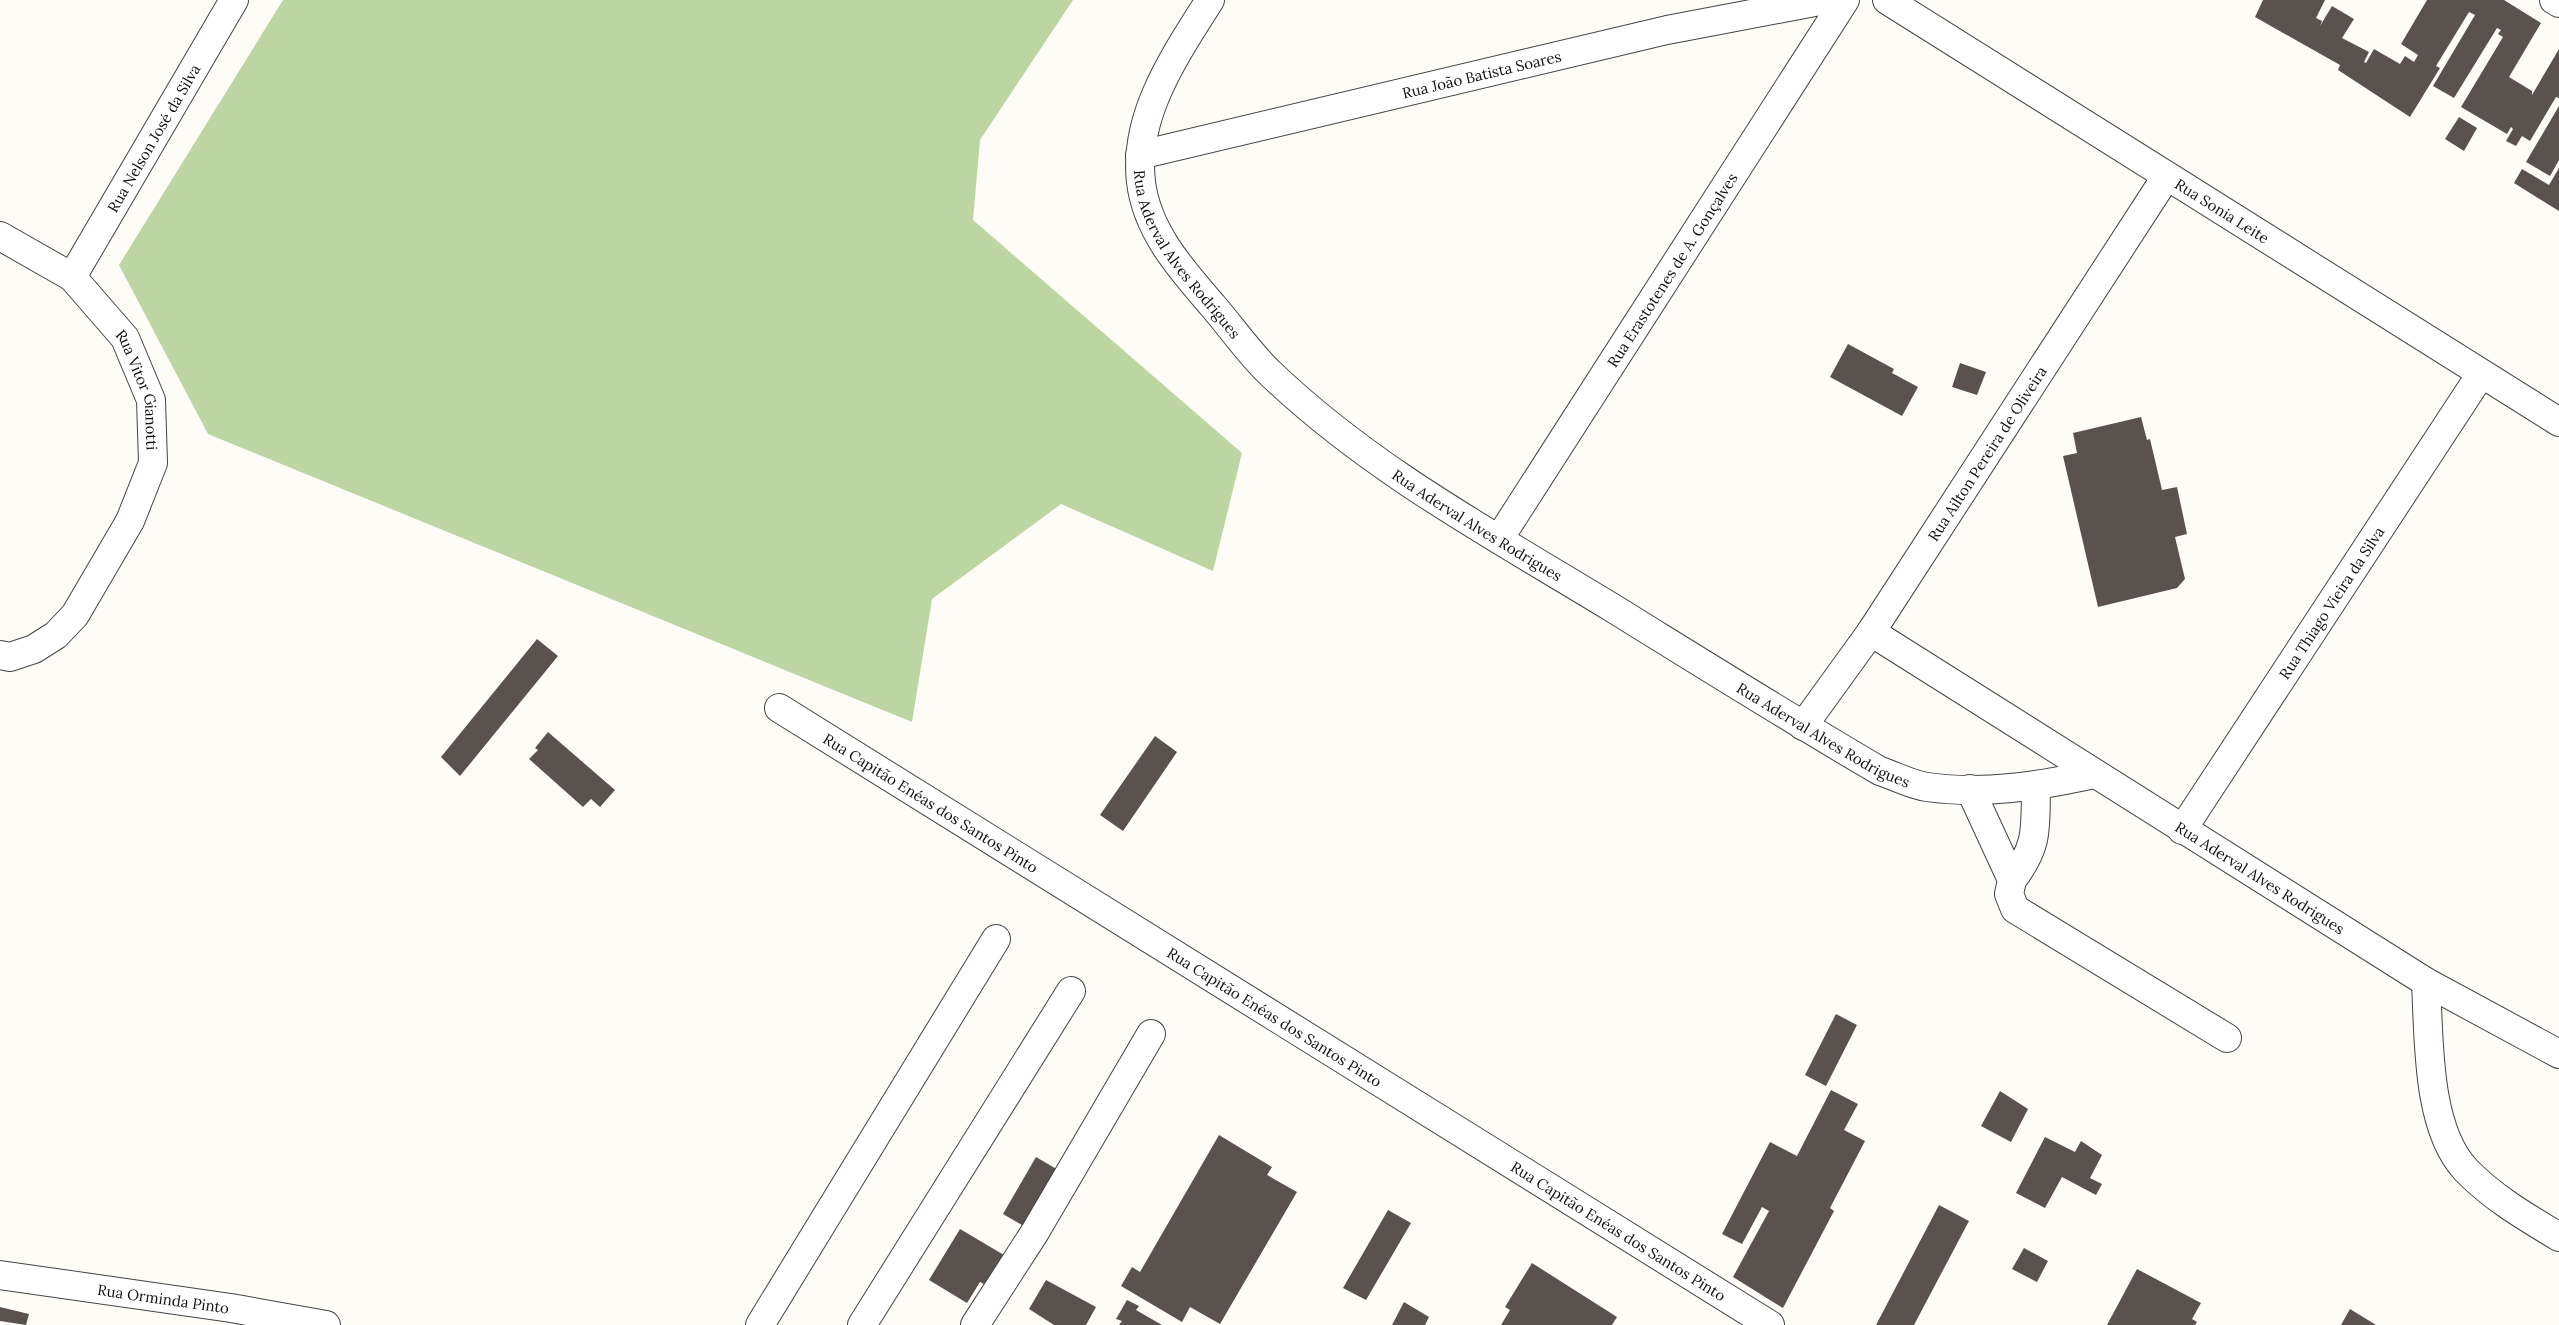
<svg xmlns="http://www.w3.org/2000/svg" width="2559" height="1325" viewBox="0 0 2559 1325" font-family="Lora,serif">
<style>
.forest{fill:#bcd5a3}
.building{fill:#59524e}
.lines{fill:none;stroke-linecap:round;stroke-linejoin:round}
.minor-casing{stroke:#444;stroke-width:30}
.minor{stroke:#fff;stroke-width:28}
.labels{text-anchor:middle;dominant-baseline:central;stroke-width:5;stroke-linejoin:round;paint-order:stroke}
.street-label{font-size:15px;fill:#111;stroke:#fff}
</style>
<rect width="100%" height="100%" fill="#fefcf6"/>
<!-- forest -->
<path class="forest" d="M 283,0 L 1073,0 L 980,140 L 973,220 L 1242,453 L 1213,571 L 1061,504 L 932,599 L 912,722 L 208,434 L 119,265 Z"/>
<!-- building -->
<path class="building" d="M 2263,0 L 2325,0 L 2316,18 L 2322,21 L 2320,26 L 2332,6 L 2354,19 L 2342,38 L 2369,52 L 2364,62 L 2366,63 L 2374,49 L 2400,64 L 2405,56 L 2414,62 L 2418,55 L 2401,44 L 2427,0 L 2504,0 L 2541,23 L 2509,77 L 2532,91 L 2532,95 L 2559,49 L 2559,98 L 2556,97 L 2530,141 L 2522,136 L 2516,146 L 2506,141 L 2513,129 L 2511,127 L 2507,134 L 2461,107 L 2503,37 L 2498,34 L 2501,30 L 2497,28 L 2454,98 L 2433,86 L 2475,15 L 2469,12 L 2436,66 L 2440,68 L 2410,117 L 2338,70 L 2340,65 L 2255,17 Z
M 2559,106 L 2559,160 L 2550,176 L 2526,162 Z
M 2459,117 L 2477,128 L 2464,151 L 2445,139 Z
M 2559,168 L 2559,211 L 2514,183 L 2522,169 L 2549,185 Z
M 1848,344 L 1894,369 L 1892,373 L 1918,387 L 1902,416 L 1830,377 Z
M 1960,363 L 1986,372 L 1977,395 L 1952,387 Z
M 2141,417 L 2147,440 L 2150,439 L 2162,490 L 2177,487 L 2187,534 L 2175,537 L 2185,579 L 2177,588 L 2098,607 L 2063,456 L 2077,453 L 2073,433 Z
M 537,639 L 558,656 L 460,776 L 441,757 Z
M 548,732 L 615,790 L 600,807 L 591,799 L 583,807 L 529,759 L 538,750 L 535,748 Z
M 1155,736 L 1177,752 L 1123,831 L 1100,815 Z
M 1836,1014 L 1857,1025 L 1826,1086 L 1805,1075 Z
M 1831,1090 L 1858,1104 L 1844,1130 L 1865,1141 L 1830,1208 L 1834,1211 L 1783,1308 L 1733,1277 L 1769,1211 L 1762,1207 L 1742,1244 L 1722,1234 L 1770,1142 L 1797,1156 Z
M 2000,1091 L 2028,1109 L 2011,1142 L 1981,1126 Z
M 1219,1135 L 1272,1167 L 1267,1175 L 1297,1192 L 1220,1324 L 1190,1307 L 1182,1322 L 1121,1286 L 1132,1267 L 1140,1272 Z
M 2045,1137 L 2075,1152 L 2081,1141 L 2102,1155 L 2090,1178 L 2102,1184 L 2096,1195 L 2062,1177 L 2045,1208 L 2016,1193 Z
M 1036,1157 L 1065,1174 L 1032,1231 L 1003,1214 Z
M 1939,1205 L 1969,1221 L 1914,1325 L 1876,1325 Z
M 1388,1210 L 1411,1223 L 1366,1300 L 1343,1288 Z
M 960,1229 L 1009,1258 L 991,1288 L 980,1282 L 967,1303 L 929,1280 Z
M 2024,1248 L 2048,1261 L 2037,1282 L 2012,1269 Z
M 1532,1263 L 1617,1317 L 1612,1325 L 1501,1325 L 1510,1310 L 1505,1307 Z
M 2137,1269 L 2201,1303 L 2192,1319 L 2197,1322 L 2195,1325 L 2107,1325 Z
M 1046,1280 L 1096,1307 L 1086,1325 L 1054,1325 L 1029,1309 Z
M 1127,1300 L 1139,1306 L 1136,1310 L 1162,1325 L 1119,1325 L 1122,1321 L 1116,1319 Z
M 1404,1302 L 1429,1317 L 1425,1325 L 1392,1325 Z
M 0,1307 L 29,1314 L 26,1325 L 0,1321 Z
M 2350,1309 L 2376,1325 L 2341,1325 Z"/>
<g class="lines">
<defs>
<g id="minor">
<path id="s1" d="M 1210,0 C 1176,54 1133,115 1141,182 C 1147,232 1182,270 1213,306 C 1232,328 1249,353 1270,373 C 1370,469 1493,535 1611,607 C 1700,662 1789,718 1880,771 C 1895,776 1912,785 1927,787 C 1984,795 2039,786 2094,774"/>
<path id="s2" d="M 1887,0 L 2559,422"/>
<path d="M 2554,0 L 2559,3"/>
<path id="s3" d="M 1140,155 L 1667,30 L 1825,0"/>
<path id="s4" d="M 0,236 L 72,277 L 125,338 L 151,400 L 153,463 L 130,521 L 75,615 L 56,635 L 34,649 L 10,657 L 0,655"/>
<path id="s5" d="M 72,277 L 234,0"/>
<path id="s6" d="M 1499,539 L 1845,0"/>
<path id="s7" d="M 1871,632 L 2426,982 L 2559,1054"/>
<path id="s8" d="M 779,708 L 1770,1325"/>
<path id="s9" d="M 1803,726 L 1871,632 L 2166,177"/>
<path d="M 1970,789 L 2012,880 L 2009,894 L 2015,909 L 2227,1038"/>
<path id="s10" d="M 2182,830 L 2481,374"/>
<path d="M 2012,880 C 2039,845 2035,829 2036,787"/>
<path d="M 2426,982 C 2429,1037 2426,1128 2466,1170 C 2493,1198 2526,1217 2559,1237"/>
<path id="s11" d="M 0,1275 L 231,1308 L 326,1325"/>
<path d="M 760,1325 L 996,939"/>
<path d="M 862,1325 L 1071,991"/>
<path d="M 975,1325 L 1035,1232 L 1151,1034"/>
</g>
</defs>
<!-- minor casing -->
<use href="#minor" class="minor-casing"/>
<!-- minor -->
<use href="#minor" class="minor"/>
</g>
<g class="labels">
<!-- street labels -->
<g class="street-label">
<text stroke="none"><textPath href="#s3" startOffset="351">Rua João Batista Soares</textPath></text>
<text stroke="none"><textPath href="#s5" startOffset="161">Rua Nelson José da Silva</textPath></text>
<text stroke="none"><textPath href="#s2" startOffset="396">Rua Sonia Leite</textPath></text>
<text stroke="none"><textPath href="#s1" startOffset="285">Rua Aderval Alves Rodrigues</textPath></text>
<text stroke="none"><textPath href="#s6" startOffset="320">Rua Erastotenes de A. Gonçalves</textPath></text>
<text stroke="none"><textPath href="#s4" startOffset="218">Rua Vitor Gianotti</textPath></text>
<text stroke="none"><textPath href="#s9" startOffset="329">Rua Ailton Pereira de Oliveira</textPath></text>
<text stroke="none"><textPath href="#s1" startOffset="690">Rua Aderval Alves Rodrigues</textPath></text>
<text stroke="none"><textPath href="#s10" startOffset="272">Rua Thiago Vieira da Silva</textPath></text>
<text stroke="none"><textPath href="#s1" startOffset="1095">Rua Aderval Alves Rodrigues</textPath></text>
<text stroke="none"><textPath href="#s8" startOffset="179">Rua Capitão Enéas dos Santos Pinto</textPath></text>
<text stroke="none"><textPath href="#s7" startOffset="460">Rua Aderval Alves Rodrigues</textPath></text>
<text stroke="none"><textPath href="#s8" startOffset="584">Rua Capitão Enéas dos Santos Pinto</textPath></text>
<text stroke="none"><textPath href="#s8" startOffset="989">Rua Capitão Enéas dos Santos Pinto</textPath></text>
<text stroke="none"><textPath href="#s11" startOffset="165">Rua Orminda Pinto</textPath></text>
</g>
</g>
</svg>
